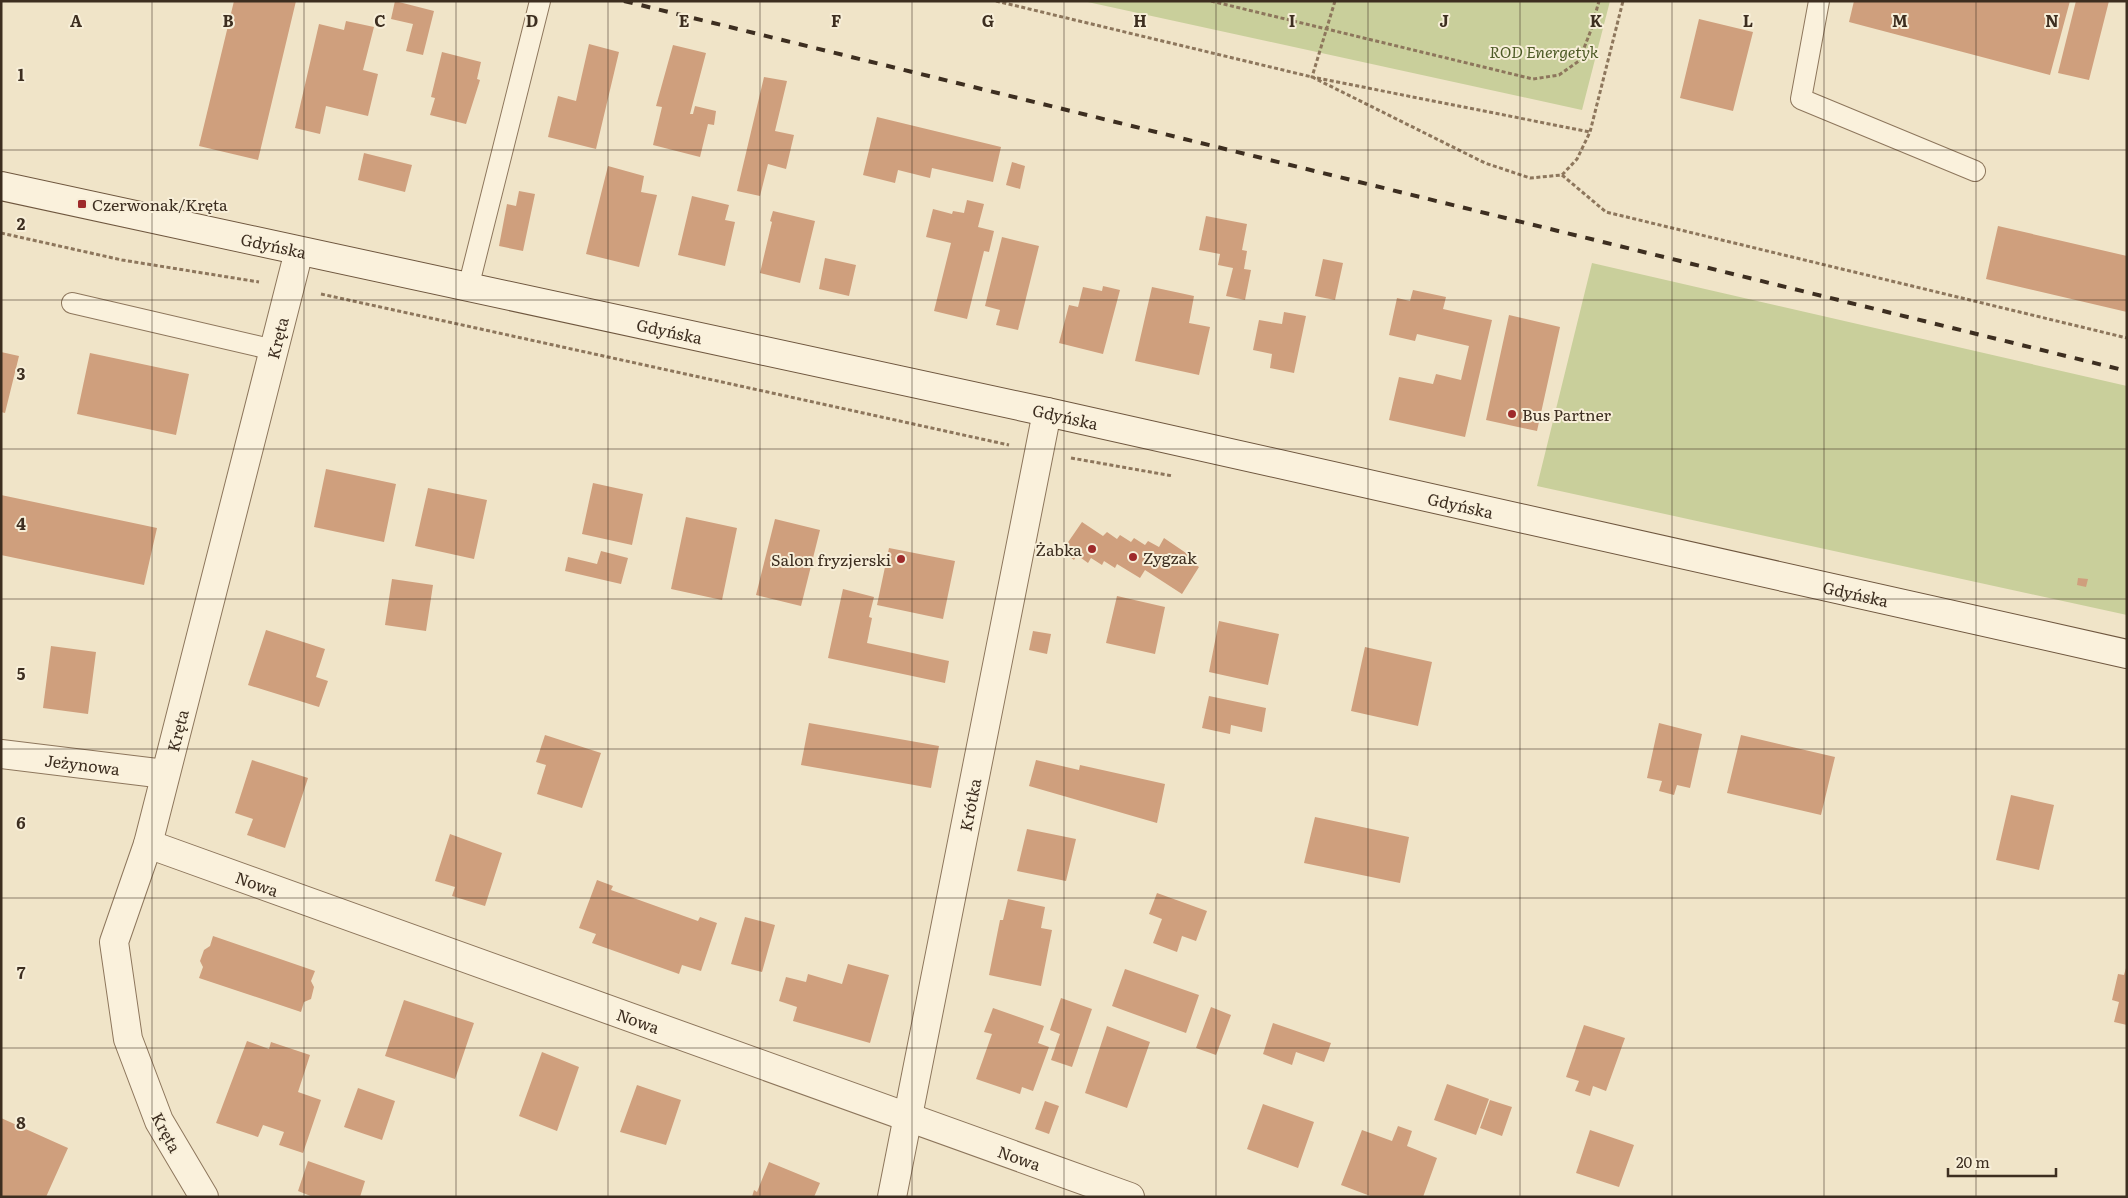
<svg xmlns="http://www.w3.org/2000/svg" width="2128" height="1198" viewBox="0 0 2128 1198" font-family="Literata,serif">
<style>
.green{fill:#c9cf9b}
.building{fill:#cf9f7d}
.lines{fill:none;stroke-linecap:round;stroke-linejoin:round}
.service-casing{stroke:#8d765c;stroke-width:22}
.minor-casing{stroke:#8d765c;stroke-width:30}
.secondary-casing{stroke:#6f573f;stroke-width:30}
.path{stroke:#8d765c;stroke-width:3;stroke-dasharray:4 2.5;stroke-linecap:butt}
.service{stroke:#faf1dc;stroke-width:20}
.minor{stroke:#faf1dc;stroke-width:28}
.secondary{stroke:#faf1dc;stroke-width:28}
.rail{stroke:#3d2e20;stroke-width:4;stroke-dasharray:9 9;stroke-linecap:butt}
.grid{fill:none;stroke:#3d2e20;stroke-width:1;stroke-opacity:0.55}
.poi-dot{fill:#9e2a2b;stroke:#f7eed8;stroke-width:2}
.labels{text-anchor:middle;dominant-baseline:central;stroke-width:4;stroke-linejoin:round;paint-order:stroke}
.park-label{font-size:16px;font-style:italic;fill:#4d5a26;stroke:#f7eed8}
.poi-label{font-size:16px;fill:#3d2e20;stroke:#f7eed8;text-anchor:start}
.street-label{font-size:16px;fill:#3d2e20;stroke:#f7eed8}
.grid-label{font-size:16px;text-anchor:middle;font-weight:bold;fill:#3d2e20;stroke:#f7eed8;stroke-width:4;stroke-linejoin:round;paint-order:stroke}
</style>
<rect width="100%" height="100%" fill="#f0e4c8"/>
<!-- green -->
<path class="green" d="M 1083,1 L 1610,1 L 1582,110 Z
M 1592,263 L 2127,386 L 2127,615 L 1537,486 Z"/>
<!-- building -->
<path class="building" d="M 234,1 L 296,1 L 258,160 L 199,146 Z
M 395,1 L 434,11 L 423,55 L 406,51 L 413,24 L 391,19 Z
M 1854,1 L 2070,1 L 2050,75 L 1849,22 Z
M 2076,1 L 2109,1 L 2089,80 L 2058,73 Z
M 1699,19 L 1753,32 L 1733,111 L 1680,98 Z
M 346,21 L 374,27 L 363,70 L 378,74 L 368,116 L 326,106 L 320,134 L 295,128 L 319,24 L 344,30 Z
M 589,44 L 619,52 L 596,149 L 548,137 L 558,96 L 576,101 Z
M 673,45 L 706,53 L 690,114 L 693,114 L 695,106 L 716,111 L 714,125 L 708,124 L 700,157 L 653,145 L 662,107 L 656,106 Z
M 442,52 L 481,62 L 477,79 L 480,80 L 466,124 L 430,115 L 435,98 L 431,97 Z
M 764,77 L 787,81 L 775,131 L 794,135 L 786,169 L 768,164 L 760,196 L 737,191 Z
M 877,117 L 1001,147 L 993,182 L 932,168 L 930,178 L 898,170 L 895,183 L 863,175 Z
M 364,153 L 412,165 L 405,192 L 358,180 Z
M 1012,162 L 1025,166 L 1020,189 L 1006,185 Z
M 608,166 L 644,176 L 641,192 L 657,195 L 639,267 L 586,254 Z
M 519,191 L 535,194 L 523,251 L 499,246 L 507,204 L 516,206 Z
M 692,196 L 729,205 L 725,220 L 735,222 L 725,266 L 678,255 Z
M 967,200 L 984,204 L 978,227 L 994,231 L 989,252 L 984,251 L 967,319 L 934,311 L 951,243 L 926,237 L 933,209 L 952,214 L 953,211 L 964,213 Z
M 773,211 L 815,221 L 800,283 L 760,273 L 772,222 L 770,221 Z
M 1206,216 L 1247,224 L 1242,250 L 1247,251 L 1244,269 L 1251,270 L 1245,300 L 1226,296 L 1233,268 L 1218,265 L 1220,254 L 1199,250 Z
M 1998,226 L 2127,256 L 2127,312 L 1986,279 Z
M 1002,237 L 1039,246 L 1018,330 L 996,325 L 1000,310 L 985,306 Z
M 825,258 L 856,265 L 849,296 L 819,289 Z
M 1323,259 L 1343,263 L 1335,300 L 1315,296 Z
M 1103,286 L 1120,290 L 1103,354 L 1059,343 L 1069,305 L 1078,307 L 1083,287 L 1102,291 Z
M 1152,287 L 1194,296 L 1189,323 L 1210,327 L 1199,375 L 1135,361 Z
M 1413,290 L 1446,297 L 1443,309 L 1492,320 L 1465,437 L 1389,420 L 1399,377 L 1433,384 L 1436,374 L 1461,380 L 1469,346 L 1417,334 L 1415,341 L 1389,335 L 1397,298 L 1410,301 Z
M 1284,312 L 1306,316 L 1294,373 L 1270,368 L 1272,354 L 1253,350 L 1259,320 L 1282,324 Z
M 1509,315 L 1560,327 L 1537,431 L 1486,420 Z
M 1,352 L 19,356 L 5,413 L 1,412 Z
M 90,353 L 189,374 L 176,435 L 77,414 Z
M 326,469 L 396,484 L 384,542 L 314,527 Z
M 593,483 L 643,494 L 632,545 L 582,534 Z
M 428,488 L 487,500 L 474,559 L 415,546 Z
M 1,495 L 157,528 L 144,585 L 1,555 Z
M 686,517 L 737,528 L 722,600 L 671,589 Z
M 775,519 L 820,530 L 801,606 L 756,595 Z
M 1082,522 L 1103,536 L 1107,532 L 1117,539 L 1120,535 L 1131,542 L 1134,538 L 1145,545 L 1148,541 L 1159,547 L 1164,538 L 1189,555 L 1186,558 L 1199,567 L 1182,594 L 1145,570 L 1140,578 L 1117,564 L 1115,568 L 1104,561 L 1102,565 L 1091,558 L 1088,563 L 1077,555 L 1074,560 L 1062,551 Z
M 889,548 L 955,561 L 943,619 L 877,605 Z
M 601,551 L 628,558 L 621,584 L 565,571 L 568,557 L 597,564 Z
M 2078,578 L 2088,579 L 2086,587 L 2077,585 Z
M 392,579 L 433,585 L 426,631 L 385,625 Z
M 843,589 L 874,597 L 869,617 L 872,618 L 867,643 L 949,661 L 945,683 L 828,658 Z
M 1117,596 L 1165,607 L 1155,654 L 1106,643 Z
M 1219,621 L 1279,634 L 1268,685 L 1209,672 Z
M 266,630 L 325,649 L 316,677 L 328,681 L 319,707 L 248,685 Z
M 1033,631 L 1051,634 L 1047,654 L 1029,650 Z
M 51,646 L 96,652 L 88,714 L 43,708 Z
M 1365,647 L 1432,662 L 1418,726 L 1351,711 Z
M 1209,696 L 1266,708 L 1262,732 L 1231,725 L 1230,734 L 1202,728 Z
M 809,723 L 939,746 L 931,788 L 801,765 Z
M 1659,723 L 1702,734 L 1690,788 L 1677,785 L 1674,795 L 1659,791 L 1662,781 L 1647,778 Z
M 545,735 L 601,753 L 582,808 L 537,794 L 546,765 L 536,762 Z
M 1741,735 L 1835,757 L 1821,815 L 1727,793 Z
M 252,760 L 308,778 L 285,848 L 247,835 L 253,819 L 235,813 Z
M 1036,760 L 1079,770 L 1080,765 L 1165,784 L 1157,823 L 1029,786 Z
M 2011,795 L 2054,805 L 2039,870 L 1996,860 Z
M 1315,817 L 1409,837 L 1400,883 L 1304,863 Z
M 1027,829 L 1076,839 L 1066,881 L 1017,871 Z
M 450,834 L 502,853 L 485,906 L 452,896 L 455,887 L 435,881 Z
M 597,880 L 613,886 L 611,890 L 698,921 L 700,917 L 717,923 L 701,971 L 682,965 L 679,974 L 592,943 L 596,934 L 579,928 Z
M 1157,893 L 1207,911 L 1196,941 L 1182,936 L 1177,952 L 1153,943 L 1162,919 L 1149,914 Z
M 1008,899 L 1045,907 L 1041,928 L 1052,930 L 1041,986 L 989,975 L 1000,920 L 1003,920 Z
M 745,917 L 775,925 L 762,972 L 731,964 Z
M 213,936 L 315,971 L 311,981 L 314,987 L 311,999 L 304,1002 L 301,1012 L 199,978 L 203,967 L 200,961 L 204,950 L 210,946 Z
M 848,964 L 889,975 L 870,1043 L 793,1021 L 797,1007 L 779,1001 L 786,977 L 806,982 L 808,974 L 842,984 Z
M 2126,968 L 2127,968 L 2127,1025 L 2114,1022 L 2119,1002 L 2112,1000 L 2118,974 L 2124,975 Z
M 1125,969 L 1199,995 L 1186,1033 L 1112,1006 Z
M 1061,998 L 1092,1009 L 1072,1067 L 1051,1060 L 1060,1034 L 1050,1030 Z
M 404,1000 L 474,1023 L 455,1079 L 385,1056 Z
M 1211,1007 L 1231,1015 L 1216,1055 L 1196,1048 Z
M 993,1008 L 1044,1026 L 1038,1043 L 1049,1047 L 1033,1091 L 1022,1087 L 1020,1094 L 976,1079 L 992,1034 L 984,1032 Z
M 1273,1023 L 1331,1043 L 1324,1062 L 1296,1052 L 1292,1065 L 1263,1054 Z
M 1584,1025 L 1625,1038 L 1606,1091 L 1593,1086 L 1590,1096 L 1575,1091 L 1579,1081 L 1566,1077 Z
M 1107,1026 L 1150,1042 L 1127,1108 L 1085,1093 Z
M 247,1041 L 269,1049 L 271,1042 L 310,1055 L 298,1092 L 321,1100 L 303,1153 L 279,1145 L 284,1132 L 263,1125 L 258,1137 L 216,1123 Z
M 542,1052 L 579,1067 L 557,1131 L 519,1116 Z
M 1447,1084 L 1489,1099 L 1476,1135 L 1434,1120 Z
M 637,1085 L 681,1100 L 666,1145 L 620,1132 Z
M 358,1088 L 395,1101 L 382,1140 L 344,1127 Z
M 1490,1100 L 1512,1107 L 1502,1136 L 1480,1128 Z
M 1045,1101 L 1059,1106 L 1049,1134 L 1035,1129 Z
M 1263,1104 L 1314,1122 L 1298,1168 L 1247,1149 Z
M 1,1118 L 68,1148 L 46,1197 L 1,1197 Z
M 1398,1126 L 1412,1131 L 1407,1146 L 1437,1158 L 1423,1197 L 1373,1197 L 1341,1185 L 1362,1130 L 1392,1141 Z
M 1590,1130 L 1634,1145 L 1619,1187 L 1576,1173 Z
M 308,1161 L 365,1181 L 360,1197 L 313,1197 L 298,1191 Z
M 769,1162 L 820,1183 L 814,1197 L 752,1197 L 754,1190 L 757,1192 Z"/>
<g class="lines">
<defs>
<path id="service" d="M 1819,1 L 1801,99 L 1975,171
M 468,288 L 540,1
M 72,303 L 274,350"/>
<g id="minor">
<path id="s1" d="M 1,754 L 165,774"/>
<path id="s2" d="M 148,844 L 1130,1197"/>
<path id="s3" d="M 204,1197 L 159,1121 L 128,1039 L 114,942 L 148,844 L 299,251"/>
<path id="s4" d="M 892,1197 L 1047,412"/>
</g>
<g id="secondary">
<path id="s5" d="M 1,186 L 1047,412 L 2127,654"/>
</g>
</defs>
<!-- service casing -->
<use href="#service" class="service-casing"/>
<!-- minor casing -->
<use href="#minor" class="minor-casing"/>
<!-- secondary casing -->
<use href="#secondary" class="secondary-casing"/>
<!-- path -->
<path class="path" d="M 996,1 L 1312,77 L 1485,163 L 1530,178 L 1562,175 L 1577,159 L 1590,132 L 1623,1
M 1211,1 L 1533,79 L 1559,75 L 1579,61 L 1591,30 L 1599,1
M 1335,1 L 1312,77 L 1590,132
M 1562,175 L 1606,212 L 2127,338
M 1,233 L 122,260 L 259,282
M 321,294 L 1009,445
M 1071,458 L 1173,476"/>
<!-- service -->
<use href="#service" class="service"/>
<!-- minor -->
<use href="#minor" class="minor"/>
<!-- secondary -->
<use href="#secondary" class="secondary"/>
<!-- rail -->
<path class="rail" d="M 624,1 L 2127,371"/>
</g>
<!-- grid -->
<path class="grid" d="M 152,1 L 152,1197M 304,1 L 304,1197M 456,1 L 456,1197M 608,1 L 608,1197M 760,1 L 760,1197M 912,1 L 912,1197M 1064,1 L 1064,1197M 1216,1 L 1216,1197M 1368,1 L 1368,1197M 1520,1 L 1520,1197M 1672,1 L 1672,1197M 1824,1 L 1824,1197M 1976,1 L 1976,1197M 1,150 L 2127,150M 1,300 L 2127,300M 1,449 L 2127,449M 1,599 L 2127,599M 1,749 L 2127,749M 1,898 L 2127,898M 1,1048 L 2127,1048"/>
<!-- markers -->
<g class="poi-dot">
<rect x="77" y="199" width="10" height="10" rx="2.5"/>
<circle cx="1512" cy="414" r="5"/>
<circle cx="1092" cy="549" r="5"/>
<circle cx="1133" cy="557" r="5"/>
<circle cx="901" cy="559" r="5"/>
</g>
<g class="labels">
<!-- park labels -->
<g class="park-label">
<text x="1544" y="51">ROD Energetyk</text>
</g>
<!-- poi labels -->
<g class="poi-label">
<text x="92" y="204">Czerwonak/Kręta</text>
<text x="1522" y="414">Bus Partner</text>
<text x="1082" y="549" text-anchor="end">Żabka</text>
<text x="1143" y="557">Zygzak</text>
<text x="891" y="559" text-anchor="end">Salon fryzjerski</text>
</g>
<!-- street labels -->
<g class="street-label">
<text stroke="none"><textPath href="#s5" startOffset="279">Gdyńska</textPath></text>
<text stroke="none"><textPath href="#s5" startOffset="684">Gdyńska</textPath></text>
<text stroke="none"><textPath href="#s3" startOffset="900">Kręta</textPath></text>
<text stroke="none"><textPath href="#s5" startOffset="1089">Gdyńska</textPath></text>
<text stroke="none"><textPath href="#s5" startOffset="1494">Gdyńska</textPath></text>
<text stroke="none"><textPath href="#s5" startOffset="1899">Gdyńska</textPath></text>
<text stroke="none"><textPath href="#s3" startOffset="495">Kręta</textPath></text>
<text stroke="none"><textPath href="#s1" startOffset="82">Jeżynowa</textPath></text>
<text stroke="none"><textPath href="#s4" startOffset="400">Krótka</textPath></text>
<text stroke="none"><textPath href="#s2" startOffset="116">Nowa</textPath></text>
<text stroke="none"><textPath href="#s2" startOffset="521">Nowa</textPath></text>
<text transform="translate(167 1132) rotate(62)">Kręta</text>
<text stroke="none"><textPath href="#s2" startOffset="926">Nowa</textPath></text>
</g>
</g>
<g class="grid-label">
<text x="76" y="27">A</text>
<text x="228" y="27">B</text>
<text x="380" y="27">C</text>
<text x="532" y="27">D</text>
<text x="684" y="27">E</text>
<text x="836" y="27">F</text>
<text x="988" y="27">G</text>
<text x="1140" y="27">H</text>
<text x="1292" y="27">I</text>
<text x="1444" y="27">J</text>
<text x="1596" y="27">K</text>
<text x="1748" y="27">L</text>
<text x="1900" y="27">M</text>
<text x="2052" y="27">N</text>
<text x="21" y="81">1</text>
<text x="21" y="230">2</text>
<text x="21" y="380">3</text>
<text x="21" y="530">4</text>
<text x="21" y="680">5</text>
<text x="21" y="829">6</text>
<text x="21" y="979">7</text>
<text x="21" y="1129">8</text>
</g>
<!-- border -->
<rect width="2128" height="1198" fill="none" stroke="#3d2e20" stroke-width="5"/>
<!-- scale -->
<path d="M1948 1168v8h108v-8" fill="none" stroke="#3d2e20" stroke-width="2.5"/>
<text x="1956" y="1168" font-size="15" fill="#3d2e20" stroke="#f7eed8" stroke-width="4" paint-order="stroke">20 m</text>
</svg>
